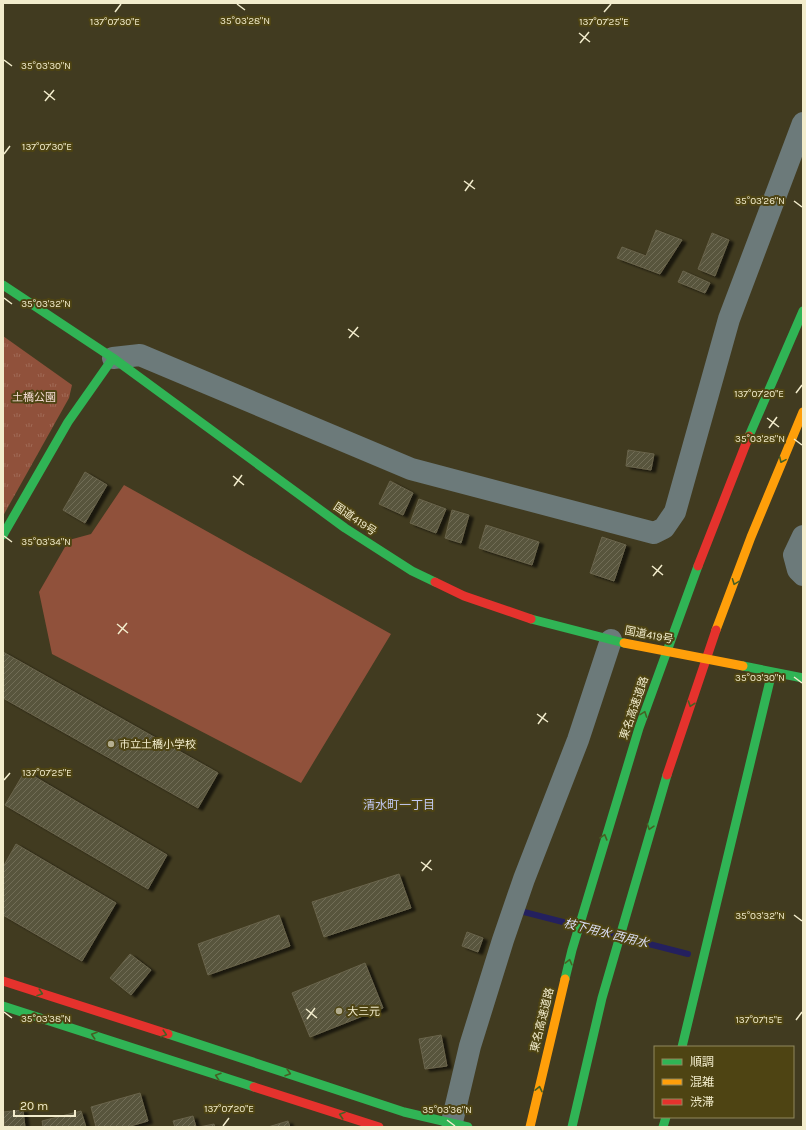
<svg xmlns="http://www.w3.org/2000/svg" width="806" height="1130" viewBox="0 0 806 1130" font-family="Karla,'Noto Sans JP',sans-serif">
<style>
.grass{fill:url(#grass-tufts)}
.pitch{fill:#90513b}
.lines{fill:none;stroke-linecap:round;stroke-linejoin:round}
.stream{stroke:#24205e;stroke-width:6}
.building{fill:url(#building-hatch);stroke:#69644b;filter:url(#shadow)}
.street{stroke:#6c7a7a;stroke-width:22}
.fast{stroke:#30b455;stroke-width:9}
.slow{stroke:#ff9f0a;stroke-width:9}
.jam{stroke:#e5322d;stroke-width:9}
.slow-bridge{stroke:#ff9f0a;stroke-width:9}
.oneway{stroke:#466024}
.ticks{fill:none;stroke:#f2eccc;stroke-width:1.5}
.poi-dot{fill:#b4ae90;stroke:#4e4413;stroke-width:1.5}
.labels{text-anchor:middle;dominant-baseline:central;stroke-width:4;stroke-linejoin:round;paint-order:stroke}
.park-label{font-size:11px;fill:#f5dcd4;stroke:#4e4413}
.street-label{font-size:11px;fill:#f2eccc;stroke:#4e4413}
.poi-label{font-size:11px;fill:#f2eccc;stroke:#4e4413;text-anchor:start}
.neighbourhood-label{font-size:12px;fill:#c3caf4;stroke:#4e4413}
.water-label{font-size:12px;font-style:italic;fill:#daddf3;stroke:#4e4413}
.ticks-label{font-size:10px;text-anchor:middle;fill:#f2eccc;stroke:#4e4413;stroke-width:4;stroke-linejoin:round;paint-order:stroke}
</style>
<defs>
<pattern id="grass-tufts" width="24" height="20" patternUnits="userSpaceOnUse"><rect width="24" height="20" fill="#90513b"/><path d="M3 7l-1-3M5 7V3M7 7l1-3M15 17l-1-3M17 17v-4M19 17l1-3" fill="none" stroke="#a06a56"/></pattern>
<pattern id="building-hatch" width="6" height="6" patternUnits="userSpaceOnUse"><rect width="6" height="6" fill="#59543c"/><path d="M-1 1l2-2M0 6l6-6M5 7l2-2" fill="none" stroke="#716d57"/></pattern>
<filter id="shadow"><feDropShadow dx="4.5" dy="2.5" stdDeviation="1" flood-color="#0009"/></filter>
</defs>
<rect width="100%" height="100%" fill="#413b20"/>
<!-- grass -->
<path class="grass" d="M 3,336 L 72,385 L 69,398 L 3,516 Z"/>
<!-- pitch -->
<path class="pitch" d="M 124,485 L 391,634 L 301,783 L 52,654 L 39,592 L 69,540 L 91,534 Z"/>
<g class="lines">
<!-- stream -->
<path class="stream" d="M 524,912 L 688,954"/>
</g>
<!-- building -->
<path class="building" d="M 656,230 L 682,240 L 660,274 L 617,258 L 622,247 L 646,256 Z
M 712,233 L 729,240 L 715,276 L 698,269 Z
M 683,271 L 710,283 L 705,293 L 678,282 Z
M 628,450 L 654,454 L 651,470 L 626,466 Z
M 85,472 L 107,485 L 85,523 L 63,510 Z
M 390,481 L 413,493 L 403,515 L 379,504 Z
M 419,499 L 446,509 L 436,533 L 410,523 Z
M 452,510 L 469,515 L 461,543 L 445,538 Z
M 486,525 L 539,542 L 532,565 L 479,548 Z
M 602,537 L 626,545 L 614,581 L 590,573 Z
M 3,652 L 218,773 L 198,808 L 3,698 Z
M 25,771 L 167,855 L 148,889 L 5,805 Z
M 16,844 L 116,903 L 82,961 L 3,915 L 3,867 Z
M 399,874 L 411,908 L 324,937 L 312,902 Z
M 279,915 L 290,946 L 208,975 L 198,944 Z
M 467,932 L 483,938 L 478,952 L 462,946 Z
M 130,954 L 151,970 L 131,995 L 110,978 Z
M 365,963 L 383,1008 L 310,1037 L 292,993 Z
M 441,1035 L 447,1066 L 425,1069 L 419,1039 Z
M 140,1093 L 148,1121 L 127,1127 L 96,1127 L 91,1107 Z
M 23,1110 L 25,1127 L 5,1127 L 3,1112 Z
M 81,1111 L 86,1127 L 43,1127 L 42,1121 Z
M 193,1116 L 196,1127 L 175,1127 L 173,1121 Z
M 288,1121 L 290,1127 L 268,1127 Z
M 214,1124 L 215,1127 L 199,1127 Z"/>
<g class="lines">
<!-- street -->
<path class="street" d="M 113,358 L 140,355 L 411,469 L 654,533 L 664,528 L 675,512 L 729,319 L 803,123
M 803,536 L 794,555 L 798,570 L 803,575
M 452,1122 L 470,1046 L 503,940 L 524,879 L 578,740 L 611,640"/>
<!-- fast -->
<path class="fast" d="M 3,285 L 113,358 L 345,528 L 412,571 L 435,582
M 749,436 L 803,311
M 3,535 L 68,422 L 113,358
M 531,619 L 624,643
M 743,666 L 803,678
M 565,979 L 572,950 L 639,728 L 698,566
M 3,1006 L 254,1087
M 168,1034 L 404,1112 L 468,1127
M 682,1047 L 772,672
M 572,1127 L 602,998 L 667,775
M 663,1127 L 666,1117"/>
<!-- slow -->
<path class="slow" d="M 716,630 L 751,537 L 803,412
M 530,1127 L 565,979"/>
<!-- jam -->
<path class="jam" d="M 698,566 L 749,436
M 435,582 L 464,596 L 531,619
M 667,775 L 716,630
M 3,981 L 168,1034
M 254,1087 L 379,1127"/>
<!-- slow-bridge -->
<path class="slow-bridge" d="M 624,643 L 743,666"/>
</g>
<!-- one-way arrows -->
<defs><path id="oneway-chevron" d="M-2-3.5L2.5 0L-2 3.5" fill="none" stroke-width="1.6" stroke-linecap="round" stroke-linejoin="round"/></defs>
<g class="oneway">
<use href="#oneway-chevron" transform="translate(782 460) rotate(114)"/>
<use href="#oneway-chevron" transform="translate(735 582) rotate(111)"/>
<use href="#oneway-chevron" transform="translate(691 704) rotate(109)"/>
<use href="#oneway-chevron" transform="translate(644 714) rotate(-70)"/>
<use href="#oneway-chevron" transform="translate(650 827) rotate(108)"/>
<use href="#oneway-chevron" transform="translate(604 837) rotate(-74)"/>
<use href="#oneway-chevron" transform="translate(569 962) rotate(-76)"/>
<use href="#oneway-chevron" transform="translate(40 993) rotate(18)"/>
<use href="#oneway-chevron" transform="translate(164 1034) rotate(18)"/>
<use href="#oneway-chevron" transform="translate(94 1035) rotate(-162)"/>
<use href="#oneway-chevron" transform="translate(288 1073) rotate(17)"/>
<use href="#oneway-chevron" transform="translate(218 1076) rotate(-162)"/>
<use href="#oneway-chevron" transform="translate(539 1089) rotate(-78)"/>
<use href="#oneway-chevron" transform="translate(342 1115) rotate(-162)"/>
</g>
<!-- ticks -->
<path class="ticks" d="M 237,4 L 245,10M 115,12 L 121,4M 604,12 L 611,4M 579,33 L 590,42M 580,43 L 589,32M 4,60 L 12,66M 44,91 L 55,100M 45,101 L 54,90M 4,154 L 10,146M 464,181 L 475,189M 465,191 L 473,180M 794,201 L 802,207M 4,298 L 12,304M 348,329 L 359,337M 349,338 L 358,327M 796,393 L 802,385M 767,418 L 779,427M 769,428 L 777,417M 794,439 L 802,445M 233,476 L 244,485M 234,486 L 242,475M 4,536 L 12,542M 652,566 L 663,575M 653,576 L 662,565M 117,624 L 128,633M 118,634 L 127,623M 794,677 L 802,683M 537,714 L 548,722M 538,724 L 546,713M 4,780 L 10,773M 421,862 L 432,870M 422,871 L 431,860M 794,915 L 802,921M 306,1009 L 317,1018M 4,1012 L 12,1018M 307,1019 L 315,1008M 796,1020 L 802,1012M 447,1120 L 455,1126M 223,1126 L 229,1118"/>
<!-- markers -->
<g class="poi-dot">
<circle cx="111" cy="744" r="4"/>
<circle cx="339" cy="1011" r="4"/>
</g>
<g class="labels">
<!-- park labels -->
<g class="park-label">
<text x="34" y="397">土橋公園</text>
</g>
<!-- street labels -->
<g class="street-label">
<text transform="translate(355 519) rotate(34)">国道419号</text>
<text transform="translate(649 635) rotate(11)">国道419号</text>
<text transform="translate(634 708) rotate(-71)">東名高速道路</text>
<text transform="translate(542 1020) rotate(-76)">東名高速道路</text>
</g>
<!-- poi labels -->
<g class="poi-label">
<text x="119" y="744">市立土橋小学校</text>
<text x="347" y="1011">大三元</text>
</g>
<!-- neighbourhood labels -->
<g class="neighbourhood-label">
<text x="399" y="805">清水町一丁目</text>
</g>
<!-- water labels -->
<g class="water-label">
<text transform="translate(606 933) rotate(14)">枝下用水 西用水</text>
</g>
</g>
<g class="ticks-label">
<text x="245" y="24">35°03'28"N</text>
<text x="115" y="25">137°07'30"E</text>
<text x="604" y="25">137°07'25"E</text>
<text x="46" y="69">35°03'30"N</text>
<text x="47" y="150">137°07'30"E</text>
<text x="760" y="204">35°03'26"N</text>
<text x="46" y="307">35°03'32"N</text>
<text x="759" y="397">137°07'20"E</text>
<text x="760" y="442">35°03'28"N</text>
<text x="46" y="545">35°03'34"N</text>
<text x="760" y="681">35°03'30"N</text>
<text x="47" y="776">137°07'25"E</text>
<text x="760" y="919">35°03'32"N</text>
<text x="46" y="1022">35°03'38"N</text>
<text x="759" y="1023">137°07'15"E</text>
<text x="229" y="1112">137°07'20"E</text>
<text x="447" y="1113">35°03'36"N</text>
</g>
<!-- border -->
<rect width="806" height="1130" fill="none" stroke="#f2eccc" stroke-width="8"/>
<!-- legend -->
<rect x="654" y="1046" width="140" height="72" fill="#4e4413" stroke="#90875d"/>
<rect x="662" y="1059" width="20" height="6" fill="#30b455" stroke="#90875d"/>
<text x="690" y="1066" font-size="12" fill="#f2eccc">順調</text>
<rect x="662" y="1079" width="20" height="6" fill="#ff9f0a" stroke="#90875d"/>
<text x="690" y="1086" font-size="12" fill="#f2eccc">混雑</text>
<rect x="662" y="1099" width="20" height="6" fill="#e5322d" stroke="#90875d"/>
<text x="690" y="1106" font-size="12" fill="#f2eccc">渋滞</text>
<!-- scale -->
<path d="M14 1110v6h61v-6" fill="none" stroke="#f2eccc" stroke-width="2"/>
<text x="20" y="1110" font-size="12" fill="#f2eccc" stroke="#4e4413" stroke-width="3" paint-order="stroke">20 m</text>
</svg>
